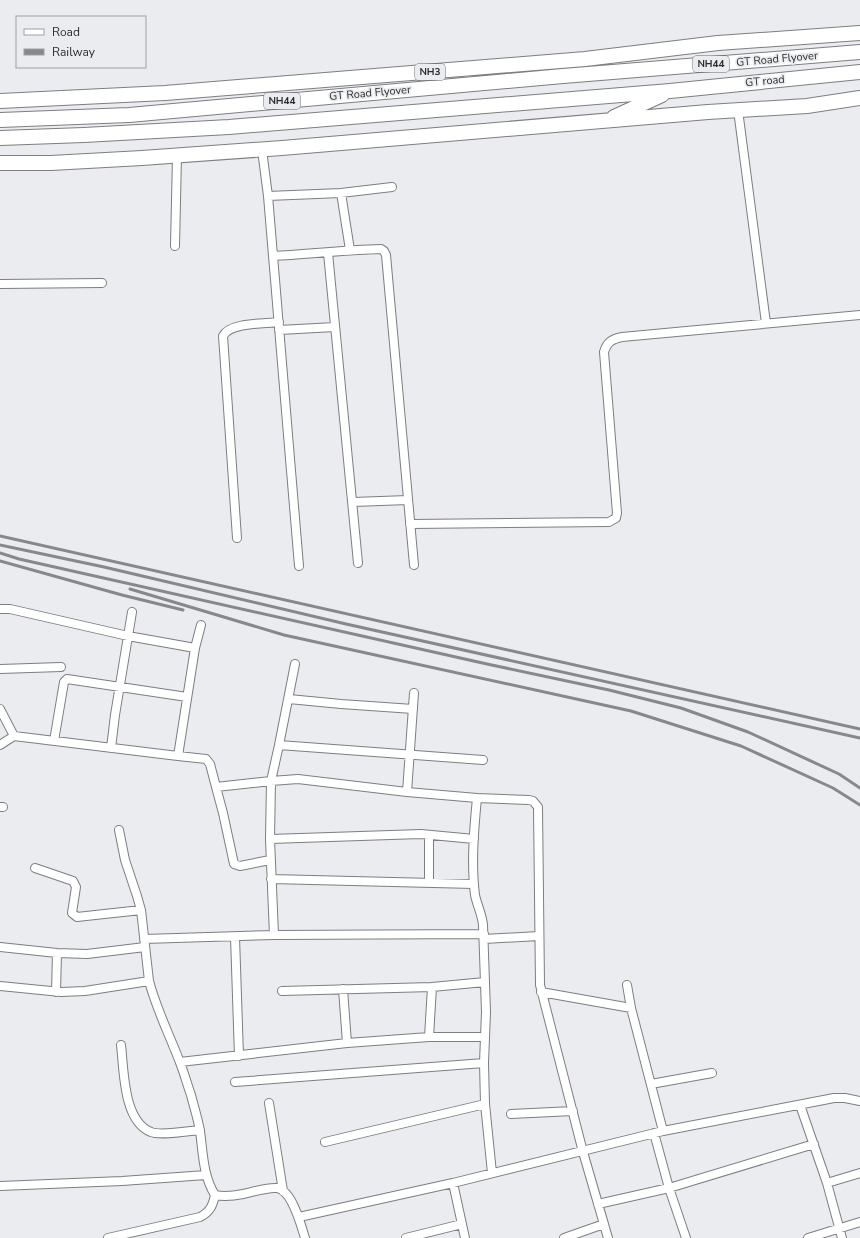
<svg xmlns="http://www.w3.org/2000/svg" width="860" height="1238" viewBox="0 0 860 1238" font-family="'Nunito Sans',sans-serif">
<style>
.lines{fill:none;stroke-linecap:round;stroke-linejoin:round}
.minor-casing{stroke:#7c7e81;stroke-width:10}
.trunk-casing{stroke:#7c7e81;stroke-width:16}
.minor{stroke:#fff;stroke-width:8}
.trunk{stroke:#fff;stroke-width:14}
.rail{stroke:#87888a;stroke-width:3}
.labels{text-anchor:middle;dominant-baseline:central;stroke-width:3.5;stroke-linejoin:round;paint-order:stroke}
.shield{fill:#ebecf0;stroke:#656668;stroke-width:1}
.shield-label{font-size:10px;font-weight:bold;fill:#2c2d2e}
.street-label{font-size:11px;fill:#2c2d2e;stroke:#ebecf0}
</style>
<rect width="100%" height="100%" fill="#ebecf0"/>
<g class="lines">
<defs>
<path id="minor" d="M 738,110 L 766,323
M 262,150 L 268,196 L 299,566
M 341,193 L 350,250
M 268,196 L 341,193 L 392,187
M 175,246 L 177,156
M 328,253 L 358,563
M 273,256 C 309,254 345,250 381,249 L 384,251 L 386,255 L 414,565
M 0,284 L 102,283
M 279,330 L 335,327
M 353,502 L 408,500
M 410,524 L 609,522 L 616,518 L 617,513 L 604,352 C 607,342 612,339 622,337 L 860,315
M 237,538 L 223,336 C 230,322 264,324 279,322
M 0,609 L 10,609 L 128,636 L 195,648
M 0,669 L 61,667
M 289,699 L 341,704 L 413,709
M 0,709 L 14,736 L 178,756 L 206,759 L 210,764 L 216,787
M 54,741 L 64,682 L 67,679 L 187,697
M 0,745 L 14,736
M 279,745 L 483,760
M 111,748 L 115,715 L 132,612
M 178,756 L 195,648 L 201,625
M 407,792 L 414,693
M 0,807 L 3,807
M 119,830 L 125,860 L 137,896 L 141,910 L 149,981 C 156,1008 169,1034 179,1060 C 184,1072 187,1084 191,1095 C 194,1107 198,1119 200,1131 C 203,1153 203,1176 215,1195 C 225,1197 233,1196 243,1194 C 252,1192 268,1187 277,1188 C 292,1190 301,1225 305,1238
M 429,835 L 429,883
M 270,839 L 421,834 L 474,839
M 270,860 L 240,866 L 234,864 L 223,813 L 216,787 L 271,781 L 279,745 L 295,664
M 35,868 L 73,881 L 76,887 L 72,913 L 77,917 L 141,910
M 271,879 L 474,884
M 274,935 L 270,839 L 271,781 L 298,779 L 407,792 L 477,798
M 235,937 L 239,1056
M 144,939 L 274,935 L 484,934
M 484,939 L 539,936
M 0,947 L 57,953 L 87,954 L 145,947
M 627,985 L 631,1008 L 663,1131
M 0,986 L 61,992 L 85,991 L 149,981
M 343,989 L 347,1043
M 282,991 L 432,987
M 56,992 L 57,953
M 541,992 L 631,1008
M 429,1037 L 432,987 L 485,982
M 121,1045 C 124,1070 123,1121 151,1132 C 160,1136 189,1131 200,1130
M 180,1062 L 347,1043 L 429,1037 L 485,1037
M 235,1082 L 484,1063
M 651,1084 L 712,1073
M 269,1103 L 283,1191
M 800,1105 L 827,1183 L 842,1238
M 511,1114 L 573,1111
M 654,1133 L 669,1188 L 686,1238
M 325,1142 L 485,1104
M 492,1173 L 485,1104 L 484,1063 L 486,1012 L 483,925 C 482,914 477,905 475,895 C 471,864 474,829 477,798 L 529,800 L 533,801 L 538,807 L 540,985 L 583,1152 L 608,1238
M 453,1183 L 465,1238
M 827,1183 L 860,1173
M 0,1186 L 122,1181 L 206,1175
M 598,1204 L 669,1188 L 814,1144
M 299,1217 L 453,1183 L 663,1131 L 834,1098 L 845,1098 L 860,1101
M 108,1238 L 200,1217 C 210,1212 213,1205 215,1195
M 406,1238 L 462,1224
M 564,1238 L 604,1224
M 808,1238 L 860,1222"/>
<path id="trunk" d="M 0,101 L 165,93 L 461,69 L 585,59 L 718,43 L 860,33
M 614,117 L 662,95
M 0,120 L 129,115 L 563,76 L 860,52
M 0,138 L 84,135 L 229,127 L 670,91 L 860,72
M 0,163 L 51,163 L 142,158 L 282,148 L 708,112 L 807,106 L 860,98"/>
</defs>
<!-- minor casing -->
<use href="#minor" class="minor-casing"/>
<!-- trunk casing -->
<use href="#trunk" class="trunk-casing"/>
<!-- minor -->
<use href="#minor" class="minor"/>
<!-- trunk -->
<use href="#trunk" class="trunk"/>
<!-- rail -->
<path class="rail" d="M 0,536 L 860,729
M 0,545 L 104,567 L 346,624 L 860,738
M 0,553 L 19,559 L 487,664 L 609,690 L 681,708 L 748,732 L 839,774 L 860,788
M 0,561 L 122,595 L 183,610
M 130,589 L 284,635 L 631,711 L 741,746 L 833,788 L 860,805"/>
</g>
<g class="labels">
<!-- shield labels -->
<g class="shield">
<rect x="693" y="56" width="36" height="16" rx="3"/>
<rect x="415" y="64" width="30" height="16" rx="3"/>
<rect x="264" y="93" width="36" height="16" rx="3"/>
</g>
<g class="shield-label">
<text x="711" y="64">NH44</text>
<text x="430" y="72">NH3</text>
<text x="282" y="101">NH44</text>
</g>
<!-- street labels -->
<g class="street-label">
<text transform="translate(777 59) rotate(-5)">GT Road Flyover</text>
<text transform="translate(765 81) rotate(-5)">GT road</text>
<text transform="translate(370 93) rotate(-5)">GT Road Flyover</text>
</g>
</g>
<!-- legend -->
<rect x="16" y="16" width="130" height="52" fill="#ebecf0" stroke="#9fa0a2"/>
<rect x="24" y="29" width="20" height="6" fill="#ffffff" stroke="#9fa0a2"/>
<text x="52" y="36" font-size="12" fill="#2c2d2e">Road</text>
<rect x="24" y="49" width="20" height="6" fill="#87888a" stroke="#9fa0a2"/>
<text x="52" y="56" font-size="12" fill="#2c2d2e">Railway</text>
</svg>
